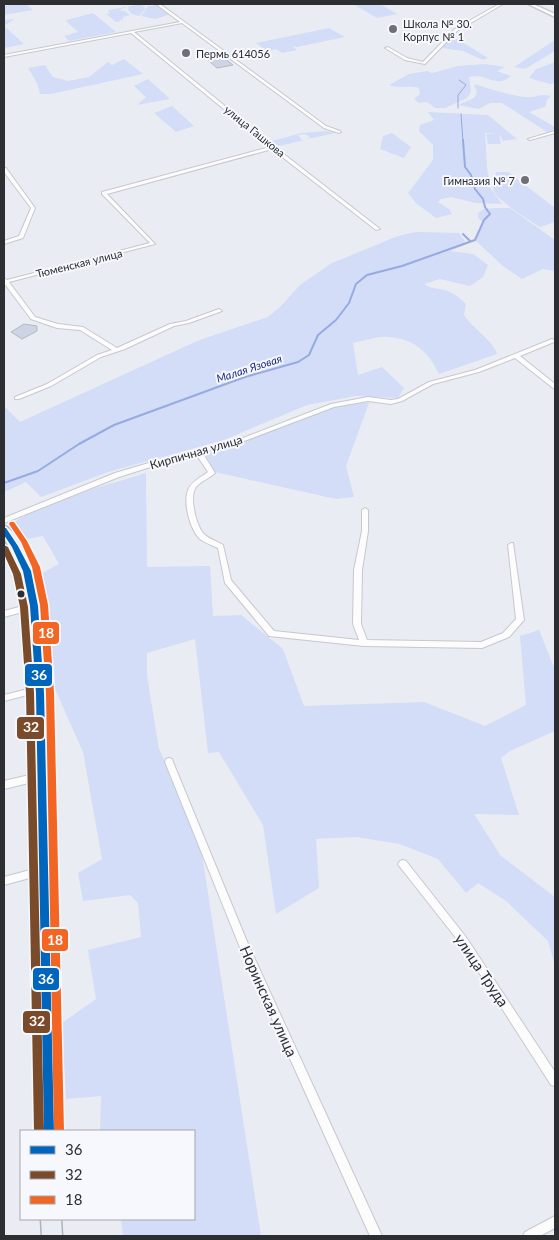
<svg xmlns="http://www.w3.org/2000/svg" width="559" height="1240" viewBox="0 0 559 1240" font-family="Lato,sans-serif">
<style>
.green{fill:#d3ddf7}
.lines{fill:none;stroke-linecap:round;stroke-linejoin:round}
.stream-far1{stroke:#97aae1;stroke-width:1}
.stream{stroke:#97aae1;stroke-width:2}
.building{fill:#cdd4e6;stroke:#b6b8be}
.minor-casing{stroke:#c6c8cd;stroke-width:2}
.secondary-casing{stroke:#c6c8cd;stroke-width:3}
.primary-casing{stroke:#aeb3c2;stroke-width:3}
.minor{fill:#fcfcfd;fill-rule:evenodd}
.secondary{fill:#fcfcfd;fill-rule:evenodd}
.primary{fill:#eaedf4;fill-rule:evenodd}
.bus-1-casing{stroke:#f6f8fd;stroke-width:3}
.bus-2-casing{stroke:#f6f8fd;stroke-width:3}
.bus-3-casing{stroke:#f6f8fd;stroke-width:3}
.bus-1{fill:#0065bd;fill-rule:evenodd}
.bus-2{fill:#7a4b2a;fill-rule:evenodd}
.bus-3{fill:#f26522;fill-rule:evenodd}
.poi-dot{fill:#6e7076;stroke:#f6f8fd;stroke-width:2}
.bus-dot{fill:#2c2e32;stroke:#f6f8fd;stroke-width:2}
.labels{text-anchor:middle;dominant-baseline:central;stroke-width:4;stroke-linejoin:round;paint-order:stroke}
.far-poi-label{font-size:11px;fill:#2c2e32;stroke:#f6f8fd;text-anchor:start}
.far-street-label{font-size:11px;fill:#2c2e32;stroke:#f6f8fd}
.far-water-label{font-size:11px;font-style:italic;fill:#19277e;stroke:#f6f8fd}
.street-label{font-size:12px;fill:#2c2e32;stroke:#f6f8fd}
.near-street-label{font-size:15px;fill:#2c2e32;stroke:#f6f8fd}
.line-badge{stroke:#f6f8fd;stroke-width:2}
.badge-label{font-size:14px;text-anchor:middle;font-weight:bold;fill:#fff}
</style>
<rect width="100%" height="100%" fill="#eaecf3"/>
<!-- green -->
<path class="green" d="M 17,4 L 26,4 L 33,10 L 4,15 L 4,6 Z
M 142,4 L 148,4 L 142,6 L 146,8 L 139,16 L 132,14 L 128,10 L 129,6 L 119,10 L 125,11 L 130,15 L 123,17 L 123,20 L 119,19 L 121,21 L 116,22 L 106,14 L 110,13 L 108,10 Z
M 154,4 L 156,4 L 170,14 L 156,19 L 141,16 L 148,6 L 153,6 Z
M 353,4 L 380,4 L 397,14 L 377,18 Z
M 93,13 L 116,32 L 69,41 L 64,36 L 78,32 L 66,21 L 67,20 Z
M 15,19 L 4,26 L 24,44 L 4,48 L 4,20 Z
M 329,28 L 345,37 L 297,47 L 292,46 L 297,50 L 282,53 L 276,49 L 267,51 L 256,43 Z
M 451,37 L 454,37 L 488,58 L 483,60 L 463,51 L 442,48 Z
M 555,40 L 555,51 L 525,69 L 514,67 Z
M 124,59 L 143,74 L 51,94 L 40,94 L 37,83 L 28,68 L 45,65 L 53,77 L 68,81 L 89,77 L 108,62 L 112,65 Z
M 555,62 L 555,83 L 550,84 L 529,78 L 536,69 Z
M 485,64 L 505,67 L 497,71 L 511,76 C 495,90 487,72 469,77 L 471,92 L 467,98 L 445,108 L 435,108 L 427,102 L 419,103 L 414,99 L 420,94 L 419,88 C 409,85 398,89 389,85 L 409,74 L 427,71 L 432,73 L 458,66 Z
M 148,79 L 170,99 L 137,105 L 146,97 L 134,86 Z
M 474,84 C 491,89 510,96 528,97 C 536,98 543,93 551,96 L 547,100 L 545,107 L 529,112 L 553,126 L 555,126 L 555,130 L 547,132 L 502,103 L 490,103 L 479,109 L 458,105 L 474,98 L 477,93 Z
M 172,106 L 194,126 L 176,132 L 154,113 Z
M 428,112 L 488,115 L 517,139 L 503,141 L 499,134 L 501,144 L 488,144 L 486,134 L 496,134 L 485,133 L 487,168 L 491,189 L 502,204 L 476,203 L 451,197 L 441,199 L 438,202 L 449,209 L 452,214 L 436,218 L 417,204 L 408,193 L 433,160 L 433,145 L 419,131 L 420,125 L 434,120 Z
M 326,131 L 336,133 L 307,139 L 310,137 L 305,134 L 298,135 L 302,140 L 305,140 L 275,147 L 268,142 L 302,133 Z
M 392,133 L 411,147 L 404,158 L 380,149 L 383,136 Z
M 496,172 L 508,172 L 555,208 L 555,222 L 540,227 C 529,220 500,202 494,192 C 491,186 494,178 496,172 Z
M 494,208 L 510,208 L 555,240 L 555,271 L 543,269 L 522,279 L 503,266 L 475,240 L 484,223 L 478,218 L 478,213 L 484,209 Z
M 415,232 L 459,233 L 467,244 L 450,251 L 473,254 L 488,265 L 483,277 L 470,286 L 440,279 L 424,284 C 433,290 440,288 448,291 C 455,294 461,299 466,304 L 464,315 C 473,329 492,339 497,354 L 439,374 C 429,353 414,338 388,337 C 378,336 364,341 353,343 L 358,375 L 382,367 L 404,388 L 398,398 L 356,396 L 307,405 L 224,440 L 108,472 L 41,497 L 26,482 L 4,492 L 4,406 L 20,422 L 197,341 L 268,317 L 280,307 L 300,285 L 332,263 L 398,236 Z
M 354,402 L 369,403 L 346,466 L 354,497 L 336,499 L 215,472 L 205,454 C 255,439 303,414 354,402 Z
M 146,473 L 147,567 L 210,566 L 213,616 L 241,615 L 283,649 L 304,706 L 424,702 L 485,726 L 526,705 L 520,636 L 539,630 L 555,670 L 554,708 L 555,731 L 510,751 L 501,758 L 519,815 L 474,814 L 501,856 L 555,897 L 555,966 L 548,941 L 506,901 L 478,883 L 466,893 L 438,859 L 400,844 L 356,837 L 316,839 L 319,888 L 276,914 L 263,825 L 219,752 L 208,753 L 195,639 L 147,653 L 147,676 L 159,749 L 199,835 L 261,1236 L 123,1236 L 121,1219 L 194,1219 L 194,1131 L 100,1131 L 101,1096 L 66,1099 L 62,1023 L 96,999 L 88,950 L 141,937 L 138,903 L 130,895 L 83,901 L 78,873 L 102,859 L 83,752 L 55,689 L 33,578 L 59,564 L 43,536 L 27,539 L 13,523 C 52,497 102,487 146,473 Z"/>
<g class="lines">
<!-- stream-far1 -->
<path class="stream-far1" d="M 458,108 L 458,95 L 466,85 L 459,80
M 461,114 L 463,141"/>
<!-- stream -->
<path class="stream" d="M 463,234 L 470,241
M 4,483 L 38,471 L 79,444 L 114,425 L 245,377 L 298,362 L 309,355 L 318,335 L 336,320 L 349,303 L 356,284 L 367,275 L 402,266 L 475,240 L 484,220 L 490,214 L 485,207 L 483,199 L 475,189 L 471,175 L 465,167 L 463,140"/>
</g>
<!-- building -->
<path class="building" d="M 223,57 L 233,65 L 217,68 L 208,60 Z
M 24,324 L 37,326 L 37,331 L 22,339 L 11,332 Z"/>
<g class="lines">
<defs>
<path id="minor" d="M 156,4 L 160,4 L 326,126 L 340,131 L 341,132 L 339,133 L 324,128 L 182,23 L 134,32 L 268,141 L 276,146 L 276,148 L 380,229 L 376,230 L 272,149 L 107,194 L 155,244 L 9,282 L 35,317 L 58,324 L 83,327 L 117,348 L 170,324 L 186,321 L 219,309 L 222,311 L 189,323 L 174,326 L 125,349 L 101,357 L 51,386 L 19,399 L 15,399 L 15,397 L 47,384 L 97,355 L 112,350 L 80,330 L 57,328 L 31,319 L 4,283 L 4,278 L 7,280 L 150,243 L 102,194 L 102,192 L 270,147 L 131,33 L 4,57 L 4,55 L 180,22 Z
M 499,4 L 503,4 L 457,31 L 425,64 L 405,60 L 385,48 L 388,47 L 407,58 L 423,62 L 455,29 Z
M 555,131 L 555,133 L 530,140 L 528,139 Z
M 4,168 L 6,168 L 35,208 L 23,238 L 4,244 L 4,241 L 19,236 L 31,208 L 4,172 Z
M 552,339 L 554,340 L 554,342 L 520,356 L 555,384 L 555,389 L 553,388 L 515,358 L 479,372 L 433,384 L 402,401 L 391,404 L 368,401 L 334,407 L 247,440 L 202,452 L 215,473 C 210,478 201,481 196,487 C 189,497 196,524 203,533 C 208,539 217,541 223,545 L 231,580 L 274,631 L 359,640 L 353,624 L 354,570 L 362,531 L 362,510 L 365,508 L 368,510 L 368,531 L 362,570 L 361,624 L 367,640 L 481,642 L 503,633 L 516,619 L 508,545 L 511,543 L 513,543 L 524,620 L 509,637 L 482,648 L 364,646 L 269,636 L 225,583 L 218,548 C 212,545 205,543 200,539 C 190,530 183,503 188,490 C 191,482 201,477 208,472 L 196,454 L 163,463 L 119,477 L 4,523 L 4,518 L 115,473 L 159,460 L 243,438 L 331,404 L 368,397 L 391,400 L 398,399 L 429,382 L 475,370 Z
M 15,543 L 17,544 L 18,546 L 17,548 L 4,553 L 4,548 Z
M 34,603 L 37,604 L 38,606 L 37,608 L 4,617 L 4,611 Z
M 40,686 L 43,687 L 44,689 L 43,691 L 4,701 L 4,695 Z
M 169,758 L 172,759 L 173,762 L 248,944 L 382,1236 L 370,1236 L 241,950 L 165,762 L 166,759 Z
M 42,772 L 45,773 L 46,776 L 45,779 L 4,789 L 4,781 Z
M 403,860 L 406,861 L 466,937 L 555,1072 L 555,1086 L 551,1085 L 460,943 L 400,867 L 398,864 L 400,861 Z
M 45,866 L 48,867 L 50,870 L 48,873 L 4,885 L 4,877 Z
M 555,1216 L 555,1228 L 540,1236 L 523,1236 L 525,1232 Z"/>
<path id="secondary" d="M 528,4 L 533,4 L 555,14 L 555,17 Z"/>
<path id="primary" d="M 4,526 C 23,531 38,588 40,606 C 49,674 48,745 51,814 C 54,919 59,1026 58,1131 L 40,1131 L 33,693 L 28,606 L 21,571 L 4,538 Z
M 41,1219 L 61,1219 L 62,1236 L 42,1236 Z"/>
</defs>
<!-- minor casing -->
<use href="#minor" class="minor-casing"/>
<!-- secondary casing -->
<use href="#secondary" class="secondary-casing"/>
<!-- primary casing -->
<use href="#primary" class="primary-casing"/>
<!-- minor -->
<use href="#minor" class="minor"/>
<!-- secondary -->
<use href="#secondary" class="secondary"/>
<!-- primary -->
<use href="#primary" class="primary"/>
<defs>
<path id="bus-1" d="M 4,528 L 6,528 L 18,546 L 31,571 L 38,606 L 44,693 L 54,1131 L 44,1131 L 36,693 L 30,606 L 23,571 L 12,547 L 4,535 Z"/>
<path id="bus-2" d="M 4,545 L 8,547 L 21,574 L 28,607 L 34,693 L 44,1131 L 34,1131 L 26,693 L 20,607 L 13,574 L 4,554 Z"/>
<path id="bus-3" d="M 10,522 L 14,522 L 27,541 L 40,567 L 48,605 L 54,693 L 64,1131 L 54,1131 L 46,693 L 40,605 L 32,567 L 21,542 L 9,524 Z"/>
</defs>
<!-- bus-1 casing -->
<use href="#bus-1" class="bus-1-casing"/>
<!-- bus-2 casing -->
<use href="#bus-2" class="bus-2-casing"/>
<!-- bus-3 casing -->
<use href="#bus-3" class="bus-3-casing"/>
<!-- bus-1 -->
<use href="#bus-1" class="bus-1"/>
<!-- bus-2 -->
<use href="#bus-2" class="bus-2"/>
<!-- bus-3 -->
<use href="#bus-3" class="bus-3"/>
</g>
<!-- markers -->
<g class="poi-dot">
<circle cx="393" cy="29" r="5"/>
<circle cx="186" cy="53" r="5"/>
<circle cx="525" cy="180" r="5"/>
</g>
<circle class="bus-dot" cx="21" cy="594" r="4.5"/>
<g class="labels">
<!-- far-poi labels -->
<g class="far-poi-label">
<text x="403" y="23">Школа № 30.<tspan x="403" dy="13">Корпус № 1</tspan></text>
<text x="196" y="53">Пермь 614056</text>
<text x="515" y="180" text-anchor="end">Гимназия № 7</text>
</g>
<!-- far-street labels -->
<g class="far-street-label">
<text transform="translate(255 131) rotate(39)">улица Гашкова</text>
<text transform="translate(79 263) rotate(-14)">Тюменская улица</text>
</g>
<!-- far-water labels -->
<g class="far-water-label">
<text transform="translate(249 368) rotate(-18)">Малая Язовая</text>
</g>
<!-- street labels -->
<g class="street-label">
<text transform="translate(196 452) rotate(-16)">Кирпичная улица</text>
</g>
<!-- near-street labels -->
<g class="near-street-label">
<text transform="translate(482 970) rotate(56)">улица Труда</text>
<text transform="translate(269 1001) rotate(66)">Норинская улица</text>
</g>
</g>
<g class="line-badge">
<rect x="32" y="621" width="28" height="24" rx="5" fill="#f26522"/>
<rect x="24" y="663" width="29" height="24" rx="5" fill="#0065bd"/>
<rect x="16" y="716" width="29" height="24" rx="5" fill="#7a4b2a"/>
<rect x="41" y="928" width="28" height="24" rx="5" fill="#f26522"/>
<rect x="32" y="967" width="28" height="24" rx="5" fill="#0065bd"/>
<rect x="22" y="1010" width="29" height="24" rx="5" fill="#7a4b2a"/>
</g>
<g class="badge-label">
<text x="46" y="638">18</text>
<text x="39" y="680">36</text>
<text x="31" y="732">32</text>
<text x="55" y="945">18</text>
<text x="46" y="984">36</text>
<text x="37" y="1026">32</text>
</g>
<!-- border -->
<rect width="559" height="1240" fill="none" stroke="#2c2e32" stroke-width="10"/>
<!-- legend -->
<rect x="20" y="1130" width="175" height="90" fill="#f6f8fd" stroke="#a5a7ac"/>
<rect x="30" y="1146" width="25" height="8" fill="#0065bd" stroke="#a5a7ac"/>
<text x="65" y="1155" font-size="15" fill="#2c2e32">36</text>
<rect x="30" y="1171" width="25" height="8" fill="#7a4b2a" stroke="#a5a7ac"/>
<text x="65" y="1180" font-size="15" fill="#2c2e32">32</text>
<rect x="30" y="1196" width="25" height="8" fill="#f26522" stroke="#a5a7ac"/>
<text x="65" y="1205" font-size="15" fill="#2c2e32">18</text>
</svg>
